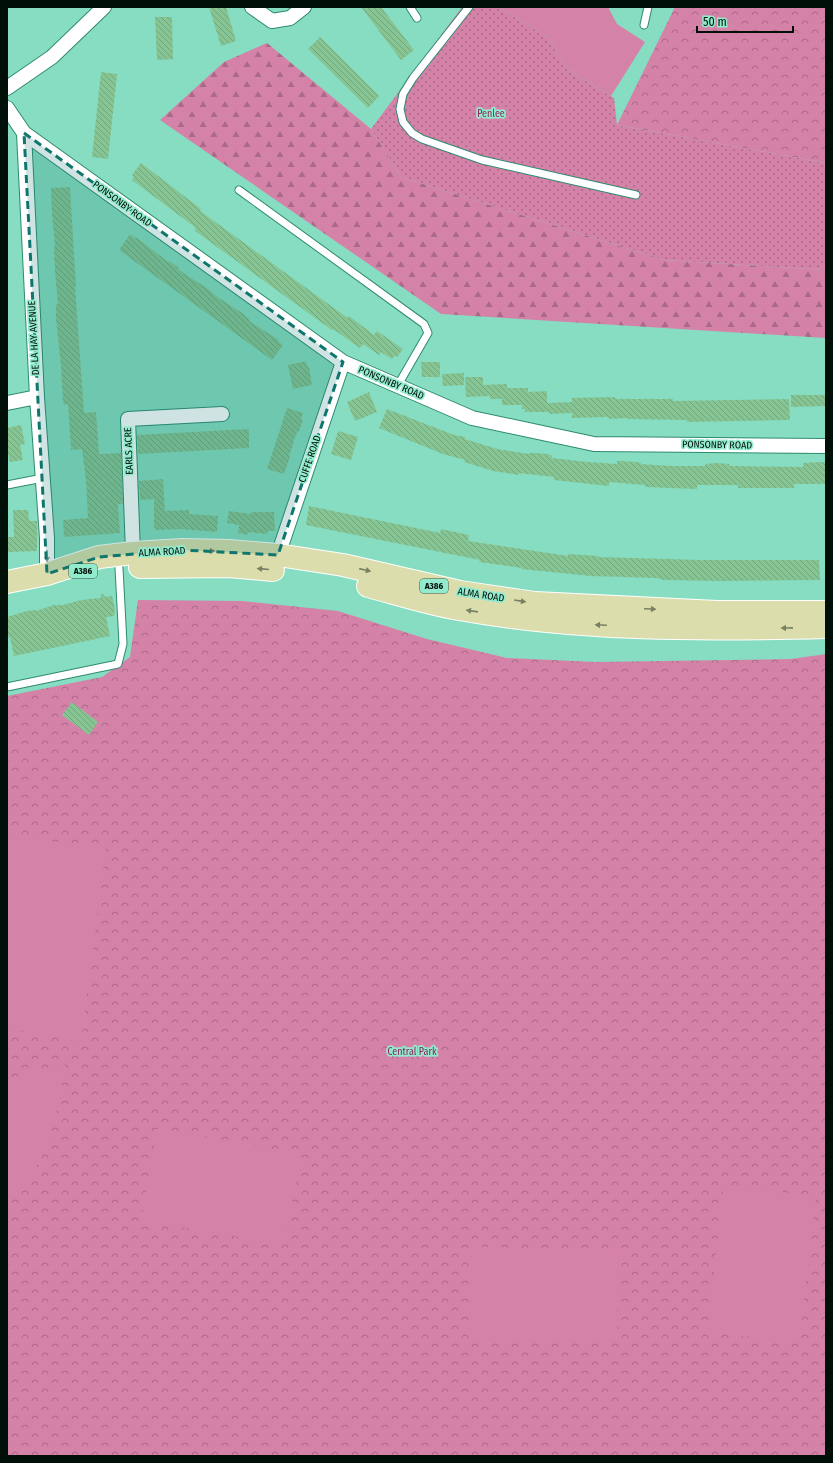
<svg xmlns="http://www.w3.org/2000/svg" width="833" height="1463" viewBox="0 0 833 1463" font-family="'Fira Sans Condensed',sans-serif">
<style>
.grass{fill:url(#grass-dots)}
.forest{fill:url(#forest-firs)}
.park{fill:url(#park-crowns)}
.pitch{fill:#d582a9}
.building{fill:url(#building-back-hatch)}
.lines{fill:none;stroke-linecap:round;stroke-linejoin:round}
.service-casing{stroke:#2f8a70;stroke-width:9}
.minor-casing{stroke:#2f8a70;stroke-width:16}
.primary-casing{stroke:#fff;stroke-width:24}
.service{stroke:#fff;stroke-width:7}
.minor{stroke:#fff;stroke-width:14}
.primary{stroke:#dbddac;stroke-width:22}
.oneway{fill:#788163}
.oneway2{fill:#999f9d}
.marked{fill:#0f766e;fill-opacity:0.2;stroke:#0f766e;stroke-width:3;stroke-dasharray:8 5;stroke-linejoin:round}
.labels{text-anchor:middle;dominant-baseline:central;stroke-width:3.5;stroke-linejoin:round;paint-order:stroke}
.shield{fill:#93ebcd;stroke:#2c5244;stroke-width:1}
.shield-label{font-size:9px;font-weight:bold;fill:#001009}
.park-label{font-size:10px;fill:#891f5b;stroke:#93ebcd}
.street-label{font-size:10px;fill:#001009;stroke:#93ebcd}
</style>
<defs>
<pattern id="grass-dots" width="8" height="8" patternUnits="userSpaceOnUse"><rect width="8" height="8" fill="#d582a9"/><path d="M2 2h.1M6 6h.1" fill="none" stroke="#aa6988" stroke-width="1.8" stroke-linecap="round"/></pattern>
<pattern id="forest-firs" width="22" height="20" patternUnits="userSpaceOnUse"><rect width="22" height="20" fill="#d582a9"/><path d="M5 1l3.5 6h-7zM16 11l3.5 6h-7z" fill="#aa6988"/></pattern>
<pattern id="park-crowns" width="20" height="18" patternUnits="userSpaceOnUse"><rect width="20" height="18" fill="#d582a9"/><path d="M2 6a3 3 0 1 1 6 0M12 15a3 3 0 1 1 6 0" fill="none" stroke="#aa6988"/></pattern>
<pattern id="building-back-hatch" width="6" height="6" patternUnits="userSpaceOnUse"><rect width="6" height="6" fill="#86c494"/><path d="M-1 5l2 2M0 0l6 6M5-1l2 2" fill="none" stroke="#72a77e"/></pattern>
</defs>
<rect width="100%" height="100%" fill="#86ddc1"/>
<!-- grass -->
<path class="grass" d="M 462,7 L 498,7 L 549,38 L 565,68 L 614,98 L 617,125 L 826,163 L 826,270 L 664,260 L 401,177 L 371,129 Z"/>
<!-- forest -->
<path class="forest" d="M 267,43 L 371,129 L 401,177 L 664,260 L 826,270 L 826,338 L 441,314 L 160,120 L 224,62 Z"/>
<!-- park -->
<path class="park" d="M 675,7 L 826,7 L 826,163 L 617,125 Z
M 138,600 L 242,601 L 338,611 L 427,639 L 507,658 L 596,662 L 791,659 L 826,654 L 826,1456 L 7,1456 L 7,696 L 102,677 L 130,657 Z"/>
<!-- pitch -->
<path class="pitch" d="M 498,7 L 608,7 L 617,24 L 645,42 L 611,96 L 565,68 L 549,38 Z
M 7,837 L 106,847 L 81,1042 L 7,1028 Z
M 65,1065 C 59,1109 46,1174 7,1200 L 7,1079 Z
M 157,1129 L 301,1154 L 285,1245 L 141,1220 Z
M 724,1186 L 816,1196 L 799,1342 L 707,1332 Z
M 472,1247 L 619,1250 L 617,1342 L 470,1339 Z"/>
<!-- building -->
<path class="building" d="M 209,7 L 226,7 L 236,41 L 221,46 Z
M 361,7 L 381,7 L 414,50 L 401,60 Z
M 155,17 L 172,17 L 173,59 L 157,60 Z
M 320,37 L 379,96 L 368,108 L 308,49 Z
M 101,72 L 117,74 L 108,159 L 92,157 Z
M 141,163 L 201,209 L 200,211 L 338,311 L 348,318 L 349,316 L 374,335 L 377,331 L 403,349 L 397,357 L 394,356 L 392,359 L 381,352 L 379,355 L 363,344 L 360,348 L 333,329 L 332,330 L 195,231 L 196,228 L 132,180 L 134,177 L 132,175 Z
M 70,187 L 76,286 L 75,286 L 84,413 L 96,412 L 99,454 L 121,453 L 123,504 L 118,504 L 120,533 L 64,537 L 63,520 L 88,518 L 86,480 L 82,449 L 71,450 L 68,404 L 64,405 L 63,401 L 61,366 L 56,319 L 56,304 L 58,304 L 55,272 L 54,249 L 55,245 L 52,215 L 51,188 Z
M 130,234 L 135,238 L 136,237 L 168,262 L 169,261 L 179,268 L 178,269 L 183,273 L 207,288 L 216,296 L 245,315 L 245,316 L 250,320 L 249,321 L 279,340 L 278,341 L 283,345 L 272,360 L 119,250 Z
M 306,361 L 308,367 L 309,367 L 312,385 L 293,389 L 288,365 Z
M 421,362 L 440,362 L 440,377 L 422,377 Z
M 464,373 L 464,385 L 443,386 L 442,374 Z
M 465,377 L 483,377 L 483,385 L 507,384 L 507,388 L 528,388 L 528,392 L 547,391 L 547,403 L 572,402 L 572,398 L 615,397 L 615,399 L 673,399 L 673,401 L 789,399 L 790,420 L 687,422 L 687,420 L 628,419 L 628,418 L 609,419 L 609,417 L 572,418 L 572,413 L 549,414 L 549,412 L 525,412 L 525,409 L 522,409 L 522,405 L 502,405 L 502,399 L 490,399 L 490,396 L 466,397 Z
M 369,392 L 377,412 L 355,421 L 347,402 Z
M 791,395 L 826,395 L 826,406 L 791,407 Z
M 287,408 L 303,413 L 301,419 L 303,420 L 299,431 L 298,431 L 295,437 L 289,457 L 290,457 L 284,474 L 267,469 Z
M 387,409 L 454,435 L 465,437 L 465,439 L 497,449 L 529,454 L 529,453 L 534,453 L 548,454 L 552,456 L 552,458 L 587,462 L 617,464 L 617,461 L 622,461 L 636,462 L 641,463 L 641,464 L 670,466 L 705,466 L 705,464 L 717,463 L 729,464 L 729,466 L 803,467 L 803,463 L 822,462 L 826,463 L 826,484 L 794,484 L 794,488 L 738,488 L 738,485 L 697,485 L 697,489 L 645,487 L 645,485 L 609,482 L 609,486 L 554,480 L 554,477 L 519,473 L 519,475 L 493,471 L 464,462 L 465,460 L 443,454 L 379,428 Z
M 21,425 L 25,444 L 20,445 L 23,460 L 10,462 L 7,449 L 7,428 Z
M 249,429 L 249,448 L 138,454 L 137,435 Z
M 338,431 L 358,437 L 351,460 L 331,454 Z
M 163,479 L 165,511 L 189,510 L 189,514 L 218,516 L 217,532 L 181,529 L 156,530 L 154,526 L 154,499 L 140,500 L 139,481 Z
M 309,506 L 440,533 L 441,529 L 469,535 L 468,541 L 568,556 L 568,554 L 598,556 L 598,557 L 702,560 L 819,560 L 820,580 L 725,581 L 664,580 L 657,578 L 591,576 L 521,569 L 522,568 L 479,562 L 480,560 L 306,525 Z
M 13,510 L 28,510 L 29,521 L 37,521 L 37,551 L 7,552 L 8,537 L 14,537 Z
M 229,511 L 251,514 L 251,512 L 274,512 L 275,531 L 268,531 L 267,534 L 248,532 L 247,535 L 238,533 L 239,525 L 227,523 Z
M 102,593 L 105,597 L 112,596 L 115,609 L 114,616 L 106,617 L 110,636 L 14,656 L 10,637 L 7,638 L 7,617 L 27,611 L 35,610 L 36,611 L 54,605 L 63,605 L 81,600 L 100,598 Z
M 72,702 L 98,722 L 89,735 L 62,715 Z"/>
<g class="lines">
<defs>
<path id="service" d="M 410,7 L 417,18
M 469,7 L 413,78 L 403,94 L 400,109 L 403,122 L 412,133 L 422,139 L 482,160 L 636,195
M 644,25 L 648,7
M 239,190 L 424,324 L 428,333 L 398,385
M 7,485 L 43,478
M 7,687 L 118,664 L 123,644 L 119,568"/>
<path id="minor" d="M 252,7 L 272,21 L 290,18 L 304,7
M 7,88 L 52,57 L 104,7
M 7,108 L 24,133 L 37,397 L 47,538 L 47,574
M 24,133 L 343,362 L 472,418 L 594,444 L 826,446
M 7,403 L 37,397
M 133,553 L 128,419 L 222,414
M 278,555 L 343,362"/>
<path id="primary" d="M 140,567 L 228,566 L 273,570
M 7,582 L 47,574 L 99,557 L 133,553 L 183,550 L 229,551 L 278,555 L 343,565 L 460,592 L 535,603 L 717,612 L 826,612
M 368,586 C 398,594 429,604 459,609 C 580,631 704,630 826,627"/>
</defs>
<!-- service casing -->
<use href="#service" class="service-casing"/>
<!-- minor casing -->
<use href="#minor" class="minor-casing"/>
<!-- primary casing -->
<use href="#primary" class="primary-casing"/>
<!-- service -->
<use href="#service" class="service"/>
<!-- minor -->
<use href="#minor" class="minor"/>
<!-- primary -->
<use href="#primary" class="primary"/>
</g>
<!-- one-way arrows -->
<defs><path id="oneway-solid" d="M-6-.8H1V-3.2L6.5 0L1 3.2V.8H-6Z"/></defs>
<g class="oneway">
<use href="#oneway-solid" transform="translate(209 551)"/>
<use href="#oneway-solid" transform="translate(263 569) rotate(-175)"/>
<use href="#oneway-solid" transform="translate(365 570) rotate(13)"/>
<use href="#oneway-solid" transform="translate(520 601) rotate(9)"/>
<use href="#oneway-solid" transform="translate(650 609) rotate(3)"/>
<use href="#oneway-solid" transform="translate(472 611) rotate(-172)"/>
<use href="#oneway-solid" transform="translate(601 625) rotate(-177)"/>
<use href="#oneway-solid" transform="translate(787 628) rotate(179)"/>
</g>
<use class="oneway2" href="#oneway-solid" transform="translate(47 556) rotate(90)"/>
<!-- marked area -->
<path class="marked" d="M 24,133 L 343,362 L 278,555 L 183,550 L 99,557 L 47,574 Z"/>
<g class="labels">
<!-- shield labels -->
<g class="shield">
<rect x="69" y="564" width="28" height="14" rx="3"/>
<rect x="420" y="579" width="28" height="14" rx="3"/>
</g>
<g class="shield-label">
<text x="83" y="571">A386</text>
<text x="434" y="586">A386</text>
</g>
<!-- park labels -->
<g class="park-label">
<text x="491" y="114">Penlee</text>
<text x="412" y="1052">Central Park</text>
</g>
<!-- street labels -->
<g class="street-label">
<text transform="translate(122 204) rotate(36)">PONSONBY ROAD</text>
<text transform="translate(34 338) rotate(-93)">DE LA HAY AVENUE</text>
<text transform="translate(391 383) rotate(23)">PONSONBY ROAD</text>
<text transform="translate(717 445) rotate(1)">PONSONBY ROAD</text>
<text transform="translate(129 451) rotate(-92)">EARLS ACRE</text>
<text transform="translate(310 459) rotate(-71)">CUFFE ROAD</text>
<text transform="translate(162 552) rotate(-3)">ALMA ROAD</text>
<text transform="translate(481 595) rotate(9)">ALMA ROAD</text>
</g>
</g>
<!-- border -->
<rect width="833" height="1463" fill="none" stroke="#001009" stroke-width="16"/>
<!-- scale -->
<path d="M697 26v6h96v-6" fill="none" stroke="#001009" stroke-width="2"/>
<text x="703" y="26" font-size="12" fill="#001009" stroke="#93ebcd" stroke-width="3" paint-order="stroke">50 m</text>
</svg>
